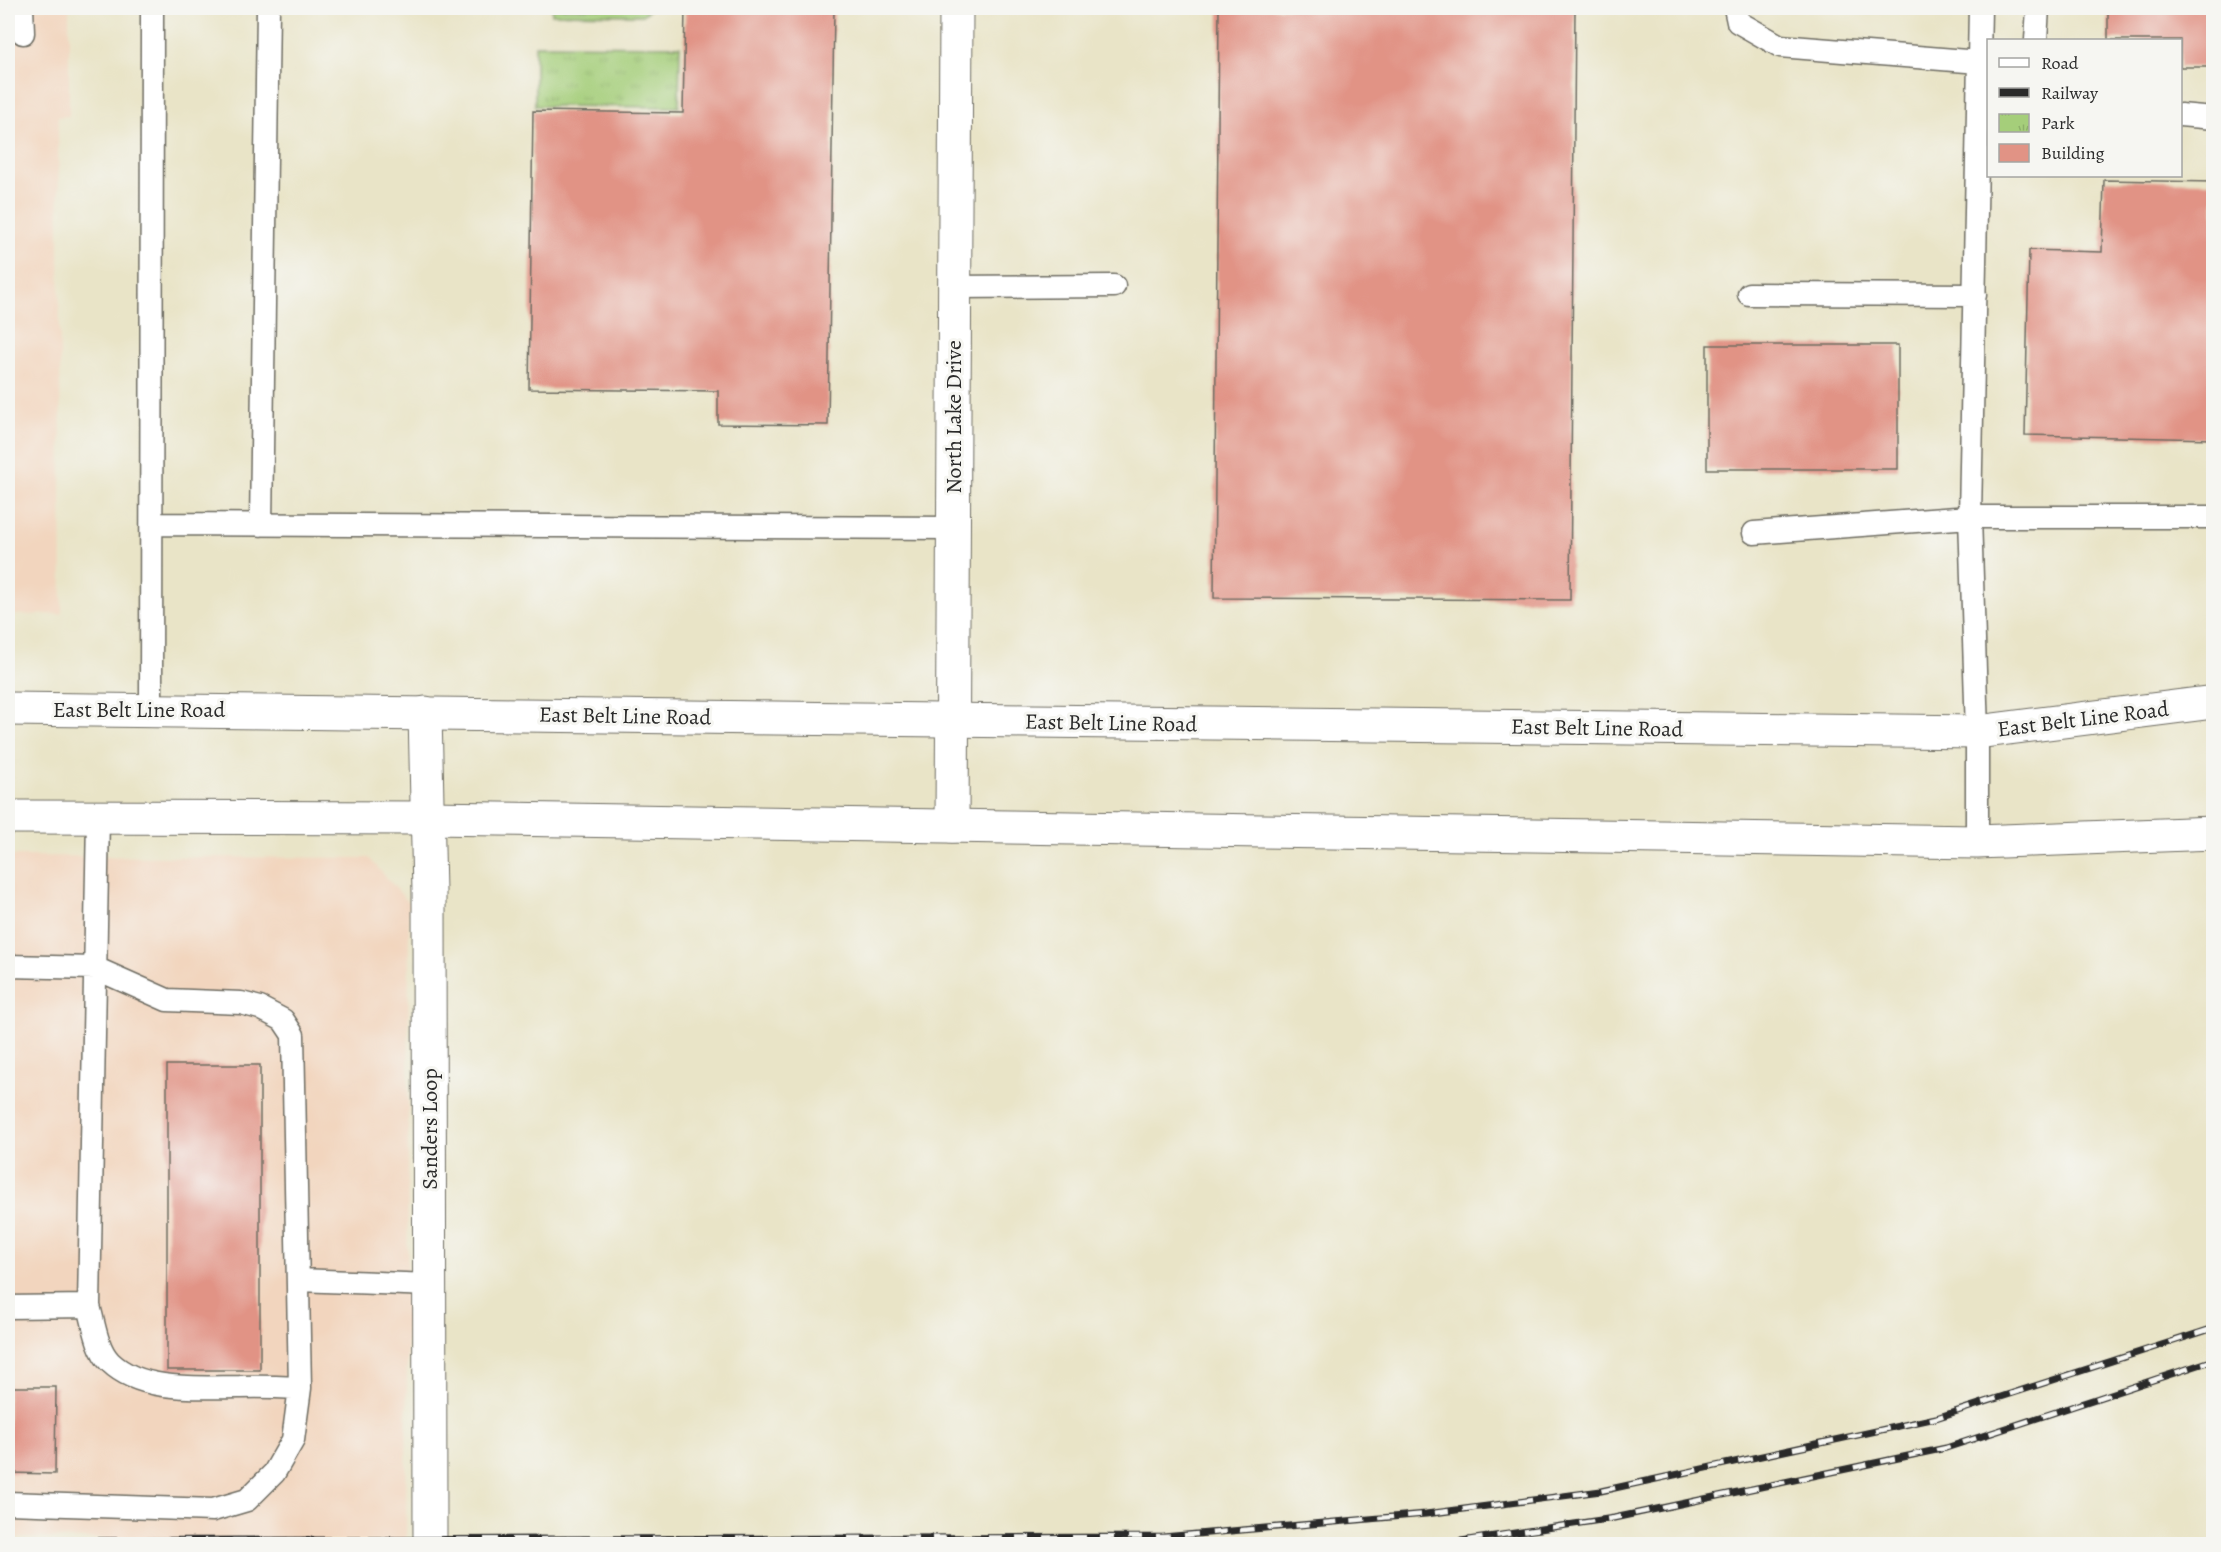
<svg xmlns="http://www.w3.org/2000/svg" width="2221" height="1552" viewBox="0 0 2221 1552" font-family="Alegreya,serif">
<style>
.built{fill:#f2d5be}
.park{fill:url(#park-tufts);stroke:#687c52;stroke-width:1.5}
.building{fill:#e19385}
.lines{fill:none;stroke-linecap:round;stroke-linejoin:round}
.lane-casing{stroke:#6e6c62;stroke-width:25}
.street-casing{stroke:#6e6c62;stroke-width:35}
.primary-casing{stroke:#6e6c62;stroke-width:35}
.lane{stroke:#fff;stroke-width:22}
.street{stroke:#fff;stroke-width:33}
.primary{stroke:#fff;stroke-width:33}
.rail-casing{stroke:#2b2b2b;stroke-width:7}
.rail{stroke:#f6f6f2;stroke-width:4.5;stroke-dasharray:14;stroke-linecap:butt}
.labels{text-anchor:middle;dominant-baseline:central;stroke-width:6;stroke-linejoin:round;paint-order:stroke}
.street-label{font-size:22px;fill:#2b2b2b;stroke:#f6f6f2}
</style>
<defs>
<pattern id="park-tufts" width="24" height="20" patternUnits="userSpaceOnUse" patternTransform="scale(1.5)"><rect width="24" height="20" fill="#a5ce7a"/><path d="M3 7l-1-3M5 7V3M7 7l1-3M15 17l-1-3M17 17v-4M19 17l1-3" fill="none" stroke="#8eb16a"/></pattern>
</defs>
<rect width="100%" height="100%" fill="#f6f6f2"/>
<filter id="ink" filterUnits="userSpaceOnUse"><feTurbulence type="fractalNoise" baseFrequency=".0167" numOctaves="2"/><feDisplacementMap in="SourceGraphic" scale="12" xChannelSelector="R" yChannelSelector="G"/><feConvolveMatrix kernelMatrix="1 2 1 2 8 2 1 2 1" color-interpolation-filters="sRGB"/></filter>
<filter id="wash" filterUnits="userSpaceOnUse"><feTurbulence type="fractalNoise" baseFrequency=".008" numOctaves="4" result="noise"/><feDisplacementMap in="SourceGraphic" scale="24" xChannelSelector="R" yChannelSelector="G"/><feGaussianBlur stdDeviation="1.35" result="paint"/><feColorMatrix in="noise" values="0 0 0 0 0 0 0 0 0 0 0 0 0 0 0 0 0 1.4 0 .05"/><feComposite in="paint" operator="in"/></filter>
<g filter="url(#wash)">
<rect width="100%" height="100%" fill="#e9e4c7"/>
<!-- built -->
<path class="built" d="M 8,8 L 69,8 L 69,116 L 58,117 L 62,614 L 8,615 Z
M 8,856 L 369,858 L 409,903 L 406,1542 L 8,1538 Z"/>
<!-- park -->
<path class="park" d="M 552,8 L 652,8 L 642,15 L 552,14 Z
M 535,45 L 680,46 L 679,107 L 535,106 Z"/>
<g id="blocks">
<!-- building -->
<path class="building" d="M 685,8 L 834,8 L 828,425 L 718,424 L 718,391 L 529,389 L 533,111 L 683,113 Z
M 1219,8 L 1575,8 L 1570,600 L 1214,598 Z
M 2108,8 L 2214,8 L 2214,67 L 2180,67 L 2180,40 L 2108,40 Z
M 2104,180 L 2214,182 L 2214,439 L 2025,435 L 2029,250 L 2102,252 Z
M 1707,345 L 1898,345 L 1898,469 L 1707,469 Z
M 167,1065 L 260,1065 L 260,1370 L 167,1370 Z
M 8,1387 L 56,1387 L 55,1474 L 8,1473 Z"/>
</g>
</g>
<g filter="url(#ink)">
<use href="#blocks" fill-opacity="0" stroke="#6e6c62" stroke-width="1.5"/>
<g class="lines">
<defs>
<path id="lane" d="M 22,8 L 23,33
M 1735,8 L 1738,22 L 1780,46 L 1979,62
M 2036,40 L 2038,8
M 2180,115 L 2214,118
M 954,287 L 1114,286
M 1749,294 L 1975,295
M 152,524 L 953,528
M 261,525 L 268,8
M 1754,533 L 1970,517 L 2214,517
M 151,710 L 152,8
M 1977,842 L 1977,732 L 1970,517 L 1980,8
M 8,966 L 95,968 L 167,1000 L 241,1003 L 260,1008 L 283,1020 L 293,1035 L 300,1388 L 293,1440 L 274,1473 L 247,1500 L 213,1510 L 8,1503
M 298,1280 L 431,1285
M 89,1306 C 94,1324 97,1349 110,1362 C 142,1393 200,1387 240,1387 C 260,1386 280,1387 300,1388
M 8,1307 L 89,1306 L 98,817"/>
<path id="street" d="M 425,713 L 429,892 L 430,1544
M 952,826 L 956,8"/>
<path id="primary" d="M 8,709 L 1977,732 L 2214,702
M 8,817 L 429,818 L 1977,842 L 2214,833"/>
</defs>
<!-- lane casing -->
<use href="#lane" class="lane-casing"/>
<!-- street casing -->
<use href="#street" class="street-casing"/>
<!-- primary casing -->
<use href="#primary" class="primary-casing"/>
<!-- lane -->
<use href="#lane" class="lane"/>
<!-- street -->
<use href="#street" class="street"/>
<!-- primary -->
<use href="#primary" class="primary"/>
<defs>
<path id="rail" d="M 8,1541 L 1163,1537 L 1426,1514 L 1601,1491 L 1936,1418 L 2214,1328
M 1441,1544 L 1614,1518 L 1946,1448 L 2214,1360"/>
</defs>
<!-- rail casing -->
<use href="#rail" class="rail-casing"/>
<!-- rail -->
<use href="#rail" class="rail"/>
</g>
</g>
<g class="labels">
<!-- street labels -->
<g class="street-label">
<text transform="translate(954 417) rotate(-90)">North Lake Drive</text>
<text x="139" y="710">East Belt Line Road</text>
<text transform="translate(625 716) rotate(1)">East Belt Line Road</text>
<text transform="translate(2083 719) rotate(-7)">East Belt Line Road</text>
<text transform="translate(1111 723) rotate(1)">East Belt Line Road</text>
<text transform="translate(1597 728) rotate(1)">East Belt Line Road</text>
<text transform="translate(430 1129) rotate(-90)">Sanders Loop</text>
</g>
</g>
<!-- margin -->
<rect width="2221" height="1552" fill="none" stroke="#f6f6f2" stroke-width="30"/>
<!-- legend -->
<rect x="1987" y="39" width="195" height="138" fill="#f6f6f2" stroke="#a5a5a2" stroke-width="1.5"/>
<rect x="1999" y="58" width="30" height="9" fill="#ffffff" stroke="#a5a5a2" stroke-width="1.5"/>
<text x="2041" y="69" font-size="18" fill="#2b2b2b">Road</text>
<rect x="1999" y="88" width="30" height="9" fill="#2b2b2b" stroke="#a5a5a2" stroke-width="1.5"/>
<text x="2041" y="99" font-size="18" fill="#2b2b2b">Railway</text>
<rect x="1999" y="114" width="30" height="18" fill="url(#park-tufts)" stroke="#a5a5a2" stroke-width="1.5"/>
<text x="2041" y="129" font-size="18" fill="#2b2b2b">Park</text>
<rect x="1999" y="144" width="30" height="18" fill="#e19385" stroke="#a5a5a2" stroke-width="1.5"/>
<text x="2041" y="159" font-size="18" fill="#2b2b2b">Building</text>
</svg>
